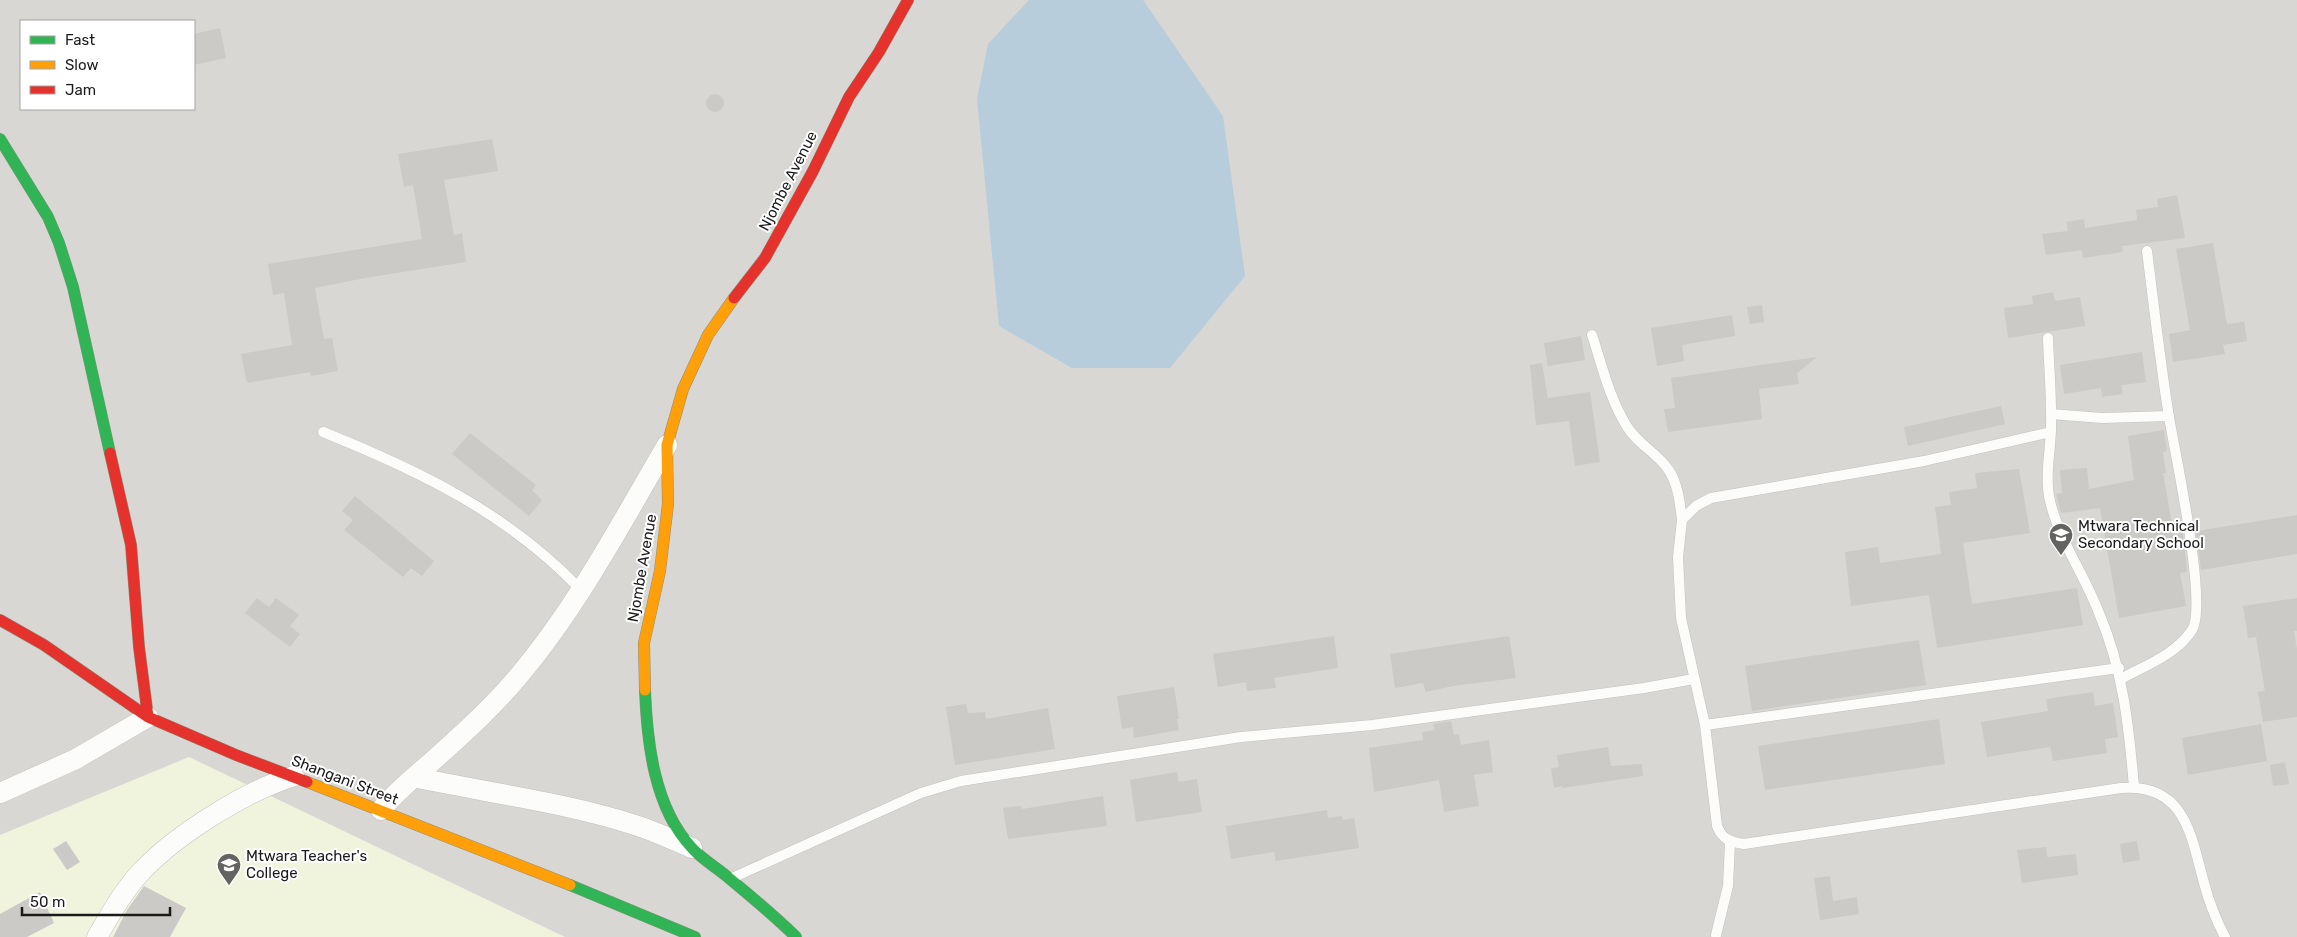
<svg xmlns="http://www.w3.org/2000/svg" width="2297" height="937" viewBox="0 0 2297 937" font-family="Rubik,sans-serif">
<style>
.residential{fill:#d8d7d4;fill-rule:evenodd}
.education{fill:#f0f4dd}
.water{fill:#b7cddb}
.building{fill:#cbcac6}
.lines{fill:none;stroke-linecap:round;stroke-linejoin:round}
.lane-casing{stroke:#c2c2bf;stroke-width:11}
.street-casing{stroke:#c2c2bf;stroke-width:21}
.fast-casing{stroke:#8c917d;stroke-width:12}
.slow-casing{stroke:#8c917d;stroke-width:12}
.jam-casing{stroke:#8c917d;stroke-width:12}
.lane{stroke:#fcfcfb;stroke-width:10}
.street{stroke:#fcfcfb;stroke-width:20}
.fast{stroke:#30b455;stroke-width:11}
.slow{stroke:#ff9f0a;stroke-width:11}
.jam{stroke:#e5322d;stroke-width:11}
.labels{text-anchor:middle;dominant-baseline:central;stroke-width:4;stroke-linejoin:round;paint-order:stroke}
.street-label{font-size:15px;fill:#1b1b1b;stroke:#fff}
.poi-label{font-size:15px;fill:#1b1b1b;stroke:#fff;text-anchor:start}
</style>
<rect width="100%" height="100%" fill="#e9e8e3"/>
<!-- residential -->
<path class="residential" d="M 0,0 L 2297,0 L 2297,937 L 0,937 ZM 21,21 L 194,21 L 194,109 L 21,109 Z"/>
<!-- education -->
<path class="education" d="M 189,757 L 565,937 L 0,937 L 0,835 Z"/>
<!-- water -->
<path class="water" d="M 1029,0 L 1143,0 L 1223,116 L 1245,276 L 1170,368 L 1072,368 L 999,326 L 977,99 L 988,44 Z"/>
<!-- building -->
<path class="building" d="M 220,28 L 226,58 L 194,65 L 194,34 Z
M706 103a9 9 0 1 1 18 0a9 9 0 1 1-18 0Z
M 492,139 L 498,171 L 444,180 L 454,235 L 462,233 L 466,262 L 365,278 L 315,288 L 324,339 L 332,338 L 338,371 L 311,376 L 310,372 L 247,383 L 241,354 L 292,345 L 284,293 L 273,295 L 268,264 L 422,239 L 413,185 L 404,187 L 398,154 Z
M 2177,195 L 2185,238 L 2122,246 L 2123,252 L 2083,258 L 2082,250 L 2046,255 L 2042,234 L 2068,231 L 2067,222 L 2084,219 L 2085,228 L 2137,220 L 2136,210 L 2158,207 L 2157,199 Z
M 2213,243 L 2227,324 L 2244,322 L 2247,341 L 2223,345 L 2225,354 L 2173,362 L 2169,334 L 2190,330 L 2176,249 Z
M 2053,292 L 2055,301 L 2080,297 L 2085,326 L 2008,338 L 2004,308 L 2033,304 L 2032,296 Z
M 1762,305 L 1764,322 L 1750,324 L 1747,307 Z
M 1732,315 L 1735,336 L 1682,345 L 1684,361 L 1657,366 L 1651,328 Z
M 1581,336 L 1585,360 L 1548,366 L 1544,343 Z
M 2142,352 L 2146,382 L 2121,385 L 2123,394 L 2102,397 L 2101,388 L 2064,394 L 2060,365 Z
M 1817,357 L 1797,373 L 1799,384 L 1759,389 L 1762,419 L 1668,432 L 1664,409 L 1675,408 L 1671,378 Z
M 1542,363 L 1548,398 L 1590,392 L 1600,462 L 1575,466 L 1569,421 L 1536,425 L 1530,365 Z
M 2001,406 L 2005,424 L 1908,446 L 1904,427 Z
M 2164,430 L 2167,451 L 2163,452 L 2166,473 L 2163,473 L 2174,535 L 2183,533 L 2187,572 L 2180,573 L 2186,606 L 2119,618 L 2100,508 L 2061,513 L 2056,494 L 2062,493 L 2060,470 L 2087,468 L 2089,489 L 2134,480 L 2128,436 Z
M 470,433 L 536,485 L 532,490 L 542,500 L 529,516 L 452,454 Z
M 2019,469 L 2030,533 L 1963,543 L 1972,604 L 2077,588 L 2083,625 L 1937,648 L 1929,595 L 1851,606 L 1845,552 L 1878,547 L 1880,563 L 1941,554 L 1935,507 L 1951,505 L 1949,492 L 1977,488 L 1975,473 Z
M 355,496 L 434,561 L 422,576 L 411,568 L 403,577 L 344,530 L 353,520 L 342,511 Z
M 2297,515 L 2297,554 L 2201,570 L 2196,531 Z
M 257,598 L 269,607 L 276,598 L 299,615 L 290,626 L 300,634 L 290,647 L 245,613 Z
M 2297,598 L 2297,631 L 2294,631 L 2297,649 L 2297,717 L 2263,722 L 2258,692 L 2265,691 L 2256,637 L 2248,638 L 2243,606 Z
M 1334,636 L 1338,668 L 1274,678 L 1276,688 L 1247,691 L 1246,682 L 1218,687 L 1213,654 Z
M 1509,636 L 1516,678 L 1453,686 L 1426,692 L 1423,683 L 1395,688 L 1390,654 Z
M 1919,640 L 1926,685 L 1752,711 L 1745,666 Z
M 1174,687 L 1179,719 L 1177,719 L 1179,730 L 1134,738 L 1133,727 L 1122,729 L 1117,696 Z
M 2093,692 L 2095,706 L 2113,703 L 2118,737 L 2105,739 L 2107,753 L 2053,761 L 2050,747 L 1987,757 L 1981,722 L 2048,711 L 2046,699 Z
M 966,704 L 968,713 L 985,712 L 986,719 L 1048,708 L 1055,749 L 955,765 L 946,707 Z
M 1939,719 L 1945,764 L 1765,790 L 1758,746 Z
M 1451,721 L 1454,735 L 1459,734 L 1461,745 L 1489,740 L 1493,772 L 1474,775 L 1479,806 L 1444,812 L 1439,780 L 1374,792 L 1369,748 L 1423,740 L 1422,732 L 1435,730 L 1433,724 Z
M 2261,724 L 2267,761 L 2188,775 L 2182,738 Z
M 1608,747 L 1611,766 L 1642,764 L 1643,776 L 1562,788 L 1562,786 L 1554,788 L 1551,769 L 1559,767 L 1557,755 Z
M 2285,762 L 2289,784 L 2273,786 L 2270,765 Z
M 1177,772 L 1179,782 L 1197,779 L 1202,812 L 1136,822 L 1130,780 Z
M 1103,796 L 1107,826 L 1008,839 L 1003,808 L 1021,806 L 1022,809 Z
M 1327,810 L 1328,818 L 1342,816 L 1343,820 L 1354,818 L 1359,848 L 1276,861 L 1274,852 L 1231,859 L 1226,826 Z
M 66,841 L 80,862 L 67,870 L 53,849 Z
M 2137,841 L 2140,860 L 2123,863 L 2120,844 Z
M 2046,847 L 2047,857 L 2076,854 L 2078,875 L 2022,883 L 2017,850 Z
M 1830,876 L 1833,901 L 1857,897 L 1859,914 L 1820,920 L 1814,878 Z
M 144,886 L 186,908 L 170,937 L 113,937 L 127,910 Z
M 40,892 L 54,923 L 27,937 L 0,937 L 0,914 Z"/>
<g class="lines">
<defs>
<path id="lane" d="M 1592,335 C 1602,365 1609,397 1626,425 C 1636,443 1656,452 1668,469 C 1678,483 1680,503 1682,520
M 2048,338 C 2049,369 2052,399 2051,430 C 2050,455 2044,480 2051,505 C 2061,543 2085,576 2099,613 C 2123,669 2129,727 2134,787
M 2051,414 L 2102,418 L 2169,416
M 323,432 C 420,471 507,513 580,589
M 2051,432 L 1924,461 L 1711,498 L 1696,506 L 1682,520 L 1678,557 L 1681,618 L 1705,725 L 1717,826 C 1722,839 1730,842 1744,844 L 2121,788 C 2185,783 2191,835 2204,883 C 2209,902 2216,920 2225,937
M 2121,679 C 2144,666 2177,654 2192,630 C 2208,605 2175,453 2169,417 C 2160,361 2154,306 2147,251
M 1705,725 L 2119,668
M 732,878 L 921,793 L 961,781 L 1241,737 L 1372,725 L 1644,688 L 1694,679
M 1716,935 L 1728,886 L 1730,842"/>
<path id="street" d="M 414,777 C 488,793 563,802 635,825 C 654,831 673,840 692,848
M 0,793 L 76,759 L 148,717
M 381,810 C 397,790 417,775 436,758 C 466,731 497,703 522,672 C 578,605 623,520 667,445
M 97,937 C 110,915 122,893 139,874 C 175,835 244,792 294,776"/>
<path id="fast" d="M 0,139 L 48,217 L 59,243 L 73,287 L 110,453
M 645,690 C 647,742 654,808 692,848 C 701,858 714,866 724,874 C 749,895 773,914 796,937
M 570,885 L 695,937"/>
<path id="slow" d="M 645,690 L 644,643 L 660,571 L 668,504 L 667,445 L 683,389 L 708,335 L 734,298
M 307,782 L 570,885"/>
<path id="jam" d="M 734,298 L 765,258 L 813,171 L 849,97 L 879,52 L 908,0
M 110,453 L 131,545 L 139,647 L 148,717
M 0,620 L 44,645 L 148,717 L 236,755 L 307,782"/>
</defs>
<!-- lane casing -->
<use href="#lane" class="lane-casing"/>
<!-- street casing -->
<use href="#street" class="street-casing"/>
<!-- fast casing -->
<use href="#fast" class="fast-casing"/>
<!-- slow casing -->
<use href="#slow" class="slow-casing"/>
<!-- jam casing -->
<use href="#jam" class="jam-casing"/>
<!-- lane -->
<use href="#lane" class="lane"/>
<!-- street -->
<use href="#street" class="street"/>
<!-- fast -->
<use href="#fast" class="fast"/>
<!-- slow -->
<use href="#slow" class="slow"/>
<!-- jam -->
<use href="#jam" class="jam"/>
</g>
<!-- icons -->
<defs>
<symbol id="school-pin" viewBox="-11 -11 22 30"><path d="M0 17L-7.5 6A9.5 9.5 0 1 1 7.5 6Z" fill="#636361" stroke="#fff"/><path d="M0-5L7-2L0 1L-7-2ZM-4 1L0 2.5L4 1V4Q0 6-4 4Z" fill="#fff"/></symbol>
<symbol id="university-pin" viewBox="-11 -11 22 30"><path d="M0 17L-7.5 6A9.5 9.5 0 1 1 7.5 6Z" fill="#636361" stroke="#fff"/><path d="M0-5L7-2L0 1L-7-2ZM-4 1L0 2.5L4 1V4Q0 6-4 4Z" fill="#fff"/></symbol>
</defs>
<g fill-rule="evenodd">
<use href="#school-pin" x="2047" y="521" width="28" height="38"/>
<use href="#university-pin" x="215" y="851" width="28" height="38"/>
</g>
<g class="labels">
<!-- street labels -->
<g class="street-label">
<text transform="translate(788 181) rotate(-63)">Njombe Avenue</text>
<text transform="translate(642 568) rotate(-80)">Njombe Avenue</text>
<text transform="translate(345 780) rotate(21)">Shangani Street</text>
</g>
<!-- poi labels -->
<g class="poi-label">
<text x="2078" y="526">Mtwara Technical<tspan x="2078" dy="17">Secondary School</tspan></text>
<text x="246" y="856">Mtwara Teacher's<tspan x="246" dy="17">College</tspan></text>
</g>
</g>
<!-- legend -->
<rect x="20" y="20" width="175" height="90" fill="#ffffff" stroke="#a4a4a4"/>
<rect x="30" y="36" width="25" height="8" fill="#30b455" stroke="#a4a4a4"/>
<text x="65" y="45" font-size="15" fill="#1b1b1b">Fast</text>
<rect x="30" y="61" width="25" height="8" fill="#ff9f0a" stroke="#a4a4a4"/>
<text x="65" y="70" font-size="15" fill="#1b1b1b">Slow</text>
<rect x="30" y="86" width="25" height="8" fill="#e5322d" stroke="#a4a4a4"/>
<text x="65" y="95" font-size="15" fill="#1b1b1b">Jam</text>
<!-- scale -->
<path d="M22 907v8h148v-8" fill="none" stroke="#1b1b1b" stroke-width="2.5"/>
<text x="30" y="907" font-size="15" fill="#1b1b1b" stroke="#ffffff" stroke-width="4" paint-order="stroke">50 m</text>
</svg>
